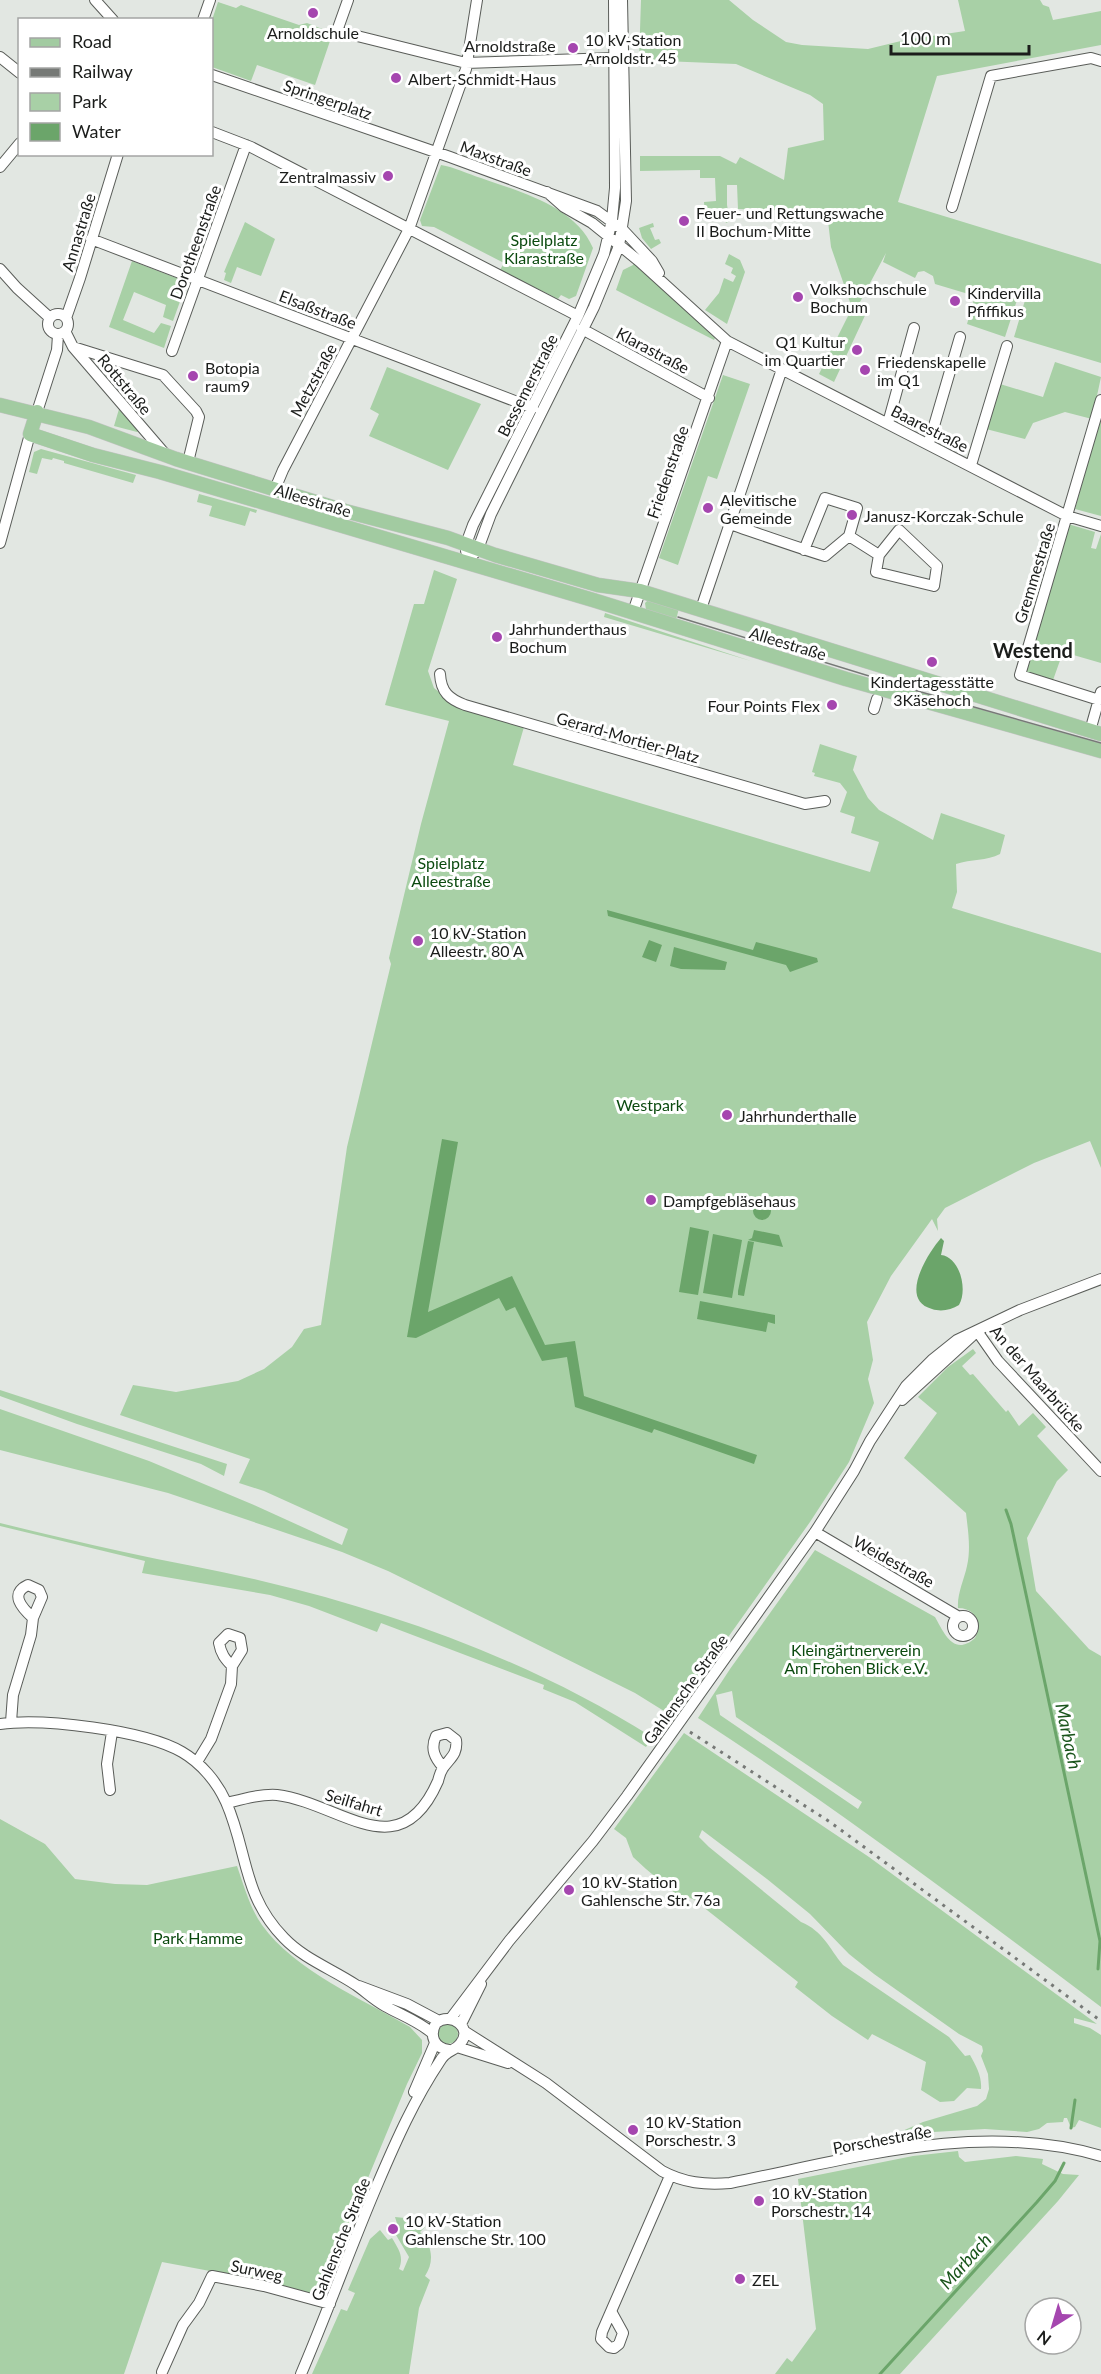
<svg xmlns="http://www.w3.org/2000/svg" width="1101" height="2374" viewBox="0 0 1101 2374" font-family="Lato,sans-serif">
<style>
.green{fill:#a8d0a6;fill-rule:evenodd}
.water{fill:#6ba56a}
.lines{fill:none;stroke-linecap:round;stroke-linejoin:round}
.stream{stroke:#6ba56a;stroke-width:3}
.minor-casing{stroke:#5a5d59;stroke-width:12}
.major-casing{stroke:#c4c4c4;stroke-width:15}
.minor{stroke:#fff;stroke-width:10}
.major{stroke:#a2cba1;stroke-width:14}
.tram{stroke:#767976;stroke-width:1.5}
.rail{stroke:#767976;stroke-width:3;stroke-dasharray:3 6;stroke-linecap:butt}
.poi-dot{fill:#a546af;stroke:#fff;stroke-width:2}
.labels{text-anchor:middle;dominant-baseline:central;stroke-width:6;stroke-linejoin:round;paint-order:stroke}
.poi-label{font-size:16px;fill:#1b1d1b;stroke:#fff;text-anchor:start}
.street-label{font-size:16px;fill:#1b1d1b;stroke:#fff}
.park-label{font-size:16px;fill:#0b4a0f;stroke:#fff}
.water-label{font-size:18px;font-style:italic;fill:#1a551c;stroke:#fff}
.quarter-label{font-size:20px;font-weight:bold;fill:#1b1d1b;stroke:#fff}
</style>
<rect width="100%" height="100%" fill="#e2e7e2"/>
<!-- green -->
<path class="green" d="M 641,0 L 729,0 L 753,20 L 786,42 L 802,45 L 868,49 L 905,40 L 965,31 L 958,0 L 1040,0 L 1043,5 L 1049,7 L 1053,20 L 1101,11 L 1101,45 L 937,76 L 898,202 L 1101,264 L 1101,363 L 1014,337 L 1026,297 L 1019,294 L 1005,337 L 967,324 L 975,296 L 935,284 L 933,276 L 924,271 L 918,272 L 915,278 L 883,262 L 886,253 L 860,302 L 869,307 L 834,382 L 819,374 L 852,308 L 831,247 L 827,212 L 738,209 L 737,185 L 727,185 L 727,205 L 730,221 L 726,223 L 722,210 L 705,214 L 704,202 L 716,201 L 715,178 L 700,178 L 700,170 L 640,171 L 640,156 L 720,156 L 736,164 L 740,157 L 784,180 L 788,148 L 824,140 L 823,104 L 810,95 L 736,64 L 639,60 Z
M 218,2 L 236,8 L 241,5 L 299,25 L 307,23 L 330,32 L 331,38 L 315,85 L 257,65 L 251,81 L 212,67 L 212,20 Z
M 441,165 C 454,167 468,174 481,178 C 520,192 575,206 593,248 L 576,296 L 569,299 L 561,295 L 558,299 L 500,270 L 504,263 L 434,227 L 422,226 L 420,220 Z
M 245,222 L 275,239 L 261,276 L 237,267 L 231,283 L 224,280 L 226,273 L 224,272 Z
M 653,223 L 654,227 L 650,228 L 655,240 L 659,239 L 661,243 L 651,249 L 642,238 L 639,228 Z
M 729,254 L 740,260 L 745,272 L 727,324 L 705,310 L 719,293 L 724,278 L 733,282 L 736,276 L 731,273 L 733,268 L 725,264 Z
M 132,261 L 187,282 L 173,321 L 163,317 L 166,305 L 134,292 L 123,320 L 154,333 L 161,323 L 171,326 L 164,348 L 109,327 Z
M 634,262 L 715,338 L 714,340 L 616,290 L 623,270 L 633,265 Z
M 1055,362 L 1101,377 L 1092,419 L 1065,412 L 1033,423 L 1025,439 L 986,429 L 1000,384 L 1043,397 Z
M 387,367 L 481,404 L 448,470 L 369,436 L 379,414 L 370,409 Z
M 723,375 L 750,384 L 717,479 L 708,476 L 678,565 L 659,558 Z
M 119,409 L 139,431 L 137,432 L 114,426 Z
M 1101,415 L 1101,516 L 1075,509 Z
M 41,449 L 136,475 L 133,483 L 64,463 L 64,461 L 53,458 L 52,460 L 42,458 L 37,474 L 29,472 L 34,452 Z
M 199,494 L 257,510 L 256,513 L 250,511 L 245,526 L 209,516 L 212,506 L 197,502 Z
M 1068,524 L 1095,532 L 1091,548 L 1096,549 L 1101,534 L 1101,663 L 1063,652 L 1052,683 L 1022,675 Z
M 434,570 L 457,579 L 428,671 L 434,688 L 455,705 L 524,727 L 513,765 L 870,872 L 879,842 L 851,833 L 855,817 L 840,812 L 847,792 L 840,783 L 814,776 L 815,773 L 812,772 L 820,744 L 857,756 L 853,770 L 868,798 L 879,810 L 933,840 L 941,813 L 1005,835 L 1000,854 C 987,861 971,859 956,864 L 957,892 L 952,908 L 1101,953 L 1101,1168 L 1090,1141 L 1034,1163 L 945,1208 L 937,1219 L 938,1231 L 932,1219 L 891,1276 L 867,1322 L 873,1360 L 868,1379 L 874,1403 L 849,1462 L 810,1522 L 672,1716 L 635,1693 L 500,1626 L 388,1571 L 342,1552 L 168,1493 L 0,1450 L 0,1409 L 149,1461 L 254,1505 L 342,1545 L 348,1529 L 264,1491 L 239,1483 L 250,1459 L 120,1415 L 133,1385 L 176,1392 L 238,1381 L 264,1369 L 292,1347 L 304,1329 L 321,1325 L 347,1147 L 391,964 L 389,958 L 421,824 L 449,721 L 385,705 L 414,604 L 424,604 Z
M 648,600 L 679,608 L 676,620 L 646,610 L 645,603 Z
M 605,613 L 751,661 L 604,617 Z
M 973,1349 L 976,1353 L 962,1366 L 970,1375 L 973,1374 L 1006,1412 L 1008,1410 L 1019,1426 L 1033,1413 L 1046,1427 L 1037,1436 L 1068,1470 L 1057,1481 L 1027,1538 L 1036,1591 L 1089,1649 L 1101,1656 L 1101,2007 C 969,1908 837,1808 698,1718 L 730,1669 L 815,1550 L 935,1617 C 944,1633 954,1657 975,1638 C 983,1623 975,1608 958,1608 C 957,1594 964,1580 967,1566 C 971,1548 968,1531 966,1513 L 904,1458 L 937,1413 L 918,1397 L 948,1367 ZM 732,1691 L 736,1717 L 862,1802 L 858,1809 L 720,1715 L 716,1695 Z
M 0,1390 L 227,1464 L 224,1476 L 201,1464 L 77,1424 L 0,1396 Z
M 0,1523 C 41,1533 82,1543 124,1552 C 170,1562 216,1570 262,1581 C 398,1613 533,1662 652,1737 L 646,1747 L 575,1702 L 543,1689 L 544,1685 L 381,1623 L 377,1632 L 309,1606 L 270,1595 L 142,1573 L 145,1561 L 0,1526 Z
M 684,1733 L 869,1857 L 1097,2024 L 1074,2018 L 1074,2023 L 1090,2028 L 1101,2035 L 1101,2128 L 1079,2120 L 1075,2127 L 1071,2128 L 1067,2118 L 1064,2118 L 1063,2122 L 1047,2123 L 1039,2129 L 1027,2132 L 985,2129 L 933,2132 L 890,2139 L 893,2135 L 923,2122 L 977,2106 L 986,2099 L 989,2089 L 988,2074 L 981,2056 L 983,2051 L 982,2046 L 959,2034 L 874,1974 L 849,1954 L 810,1914 L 767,1879 L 702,1830 L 699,1837 L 709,1847 L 801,1922 C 823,1931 829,1948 843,1965 L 949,2037 L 965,2056 L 970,2055 C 976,2066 982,2076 981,2089 L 967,2088 L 954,2101 L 940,2102 L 921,2090 L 926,2062 L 872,2034 L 868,2040 L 832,2016 L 795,1987 L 798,1982 L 693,1899 L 676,1894 L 646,1869 L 633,1857 L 626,1838 L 614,1829 Z
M 0,1819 L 45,1844 L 75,1879 L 115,1884 L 147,1885 L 237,1866 C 244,1886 250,1908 262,1925 C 294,1970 362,1999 410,2027 L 422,2040 L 422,2053 L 407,2084 L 319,2296 L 226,2274 L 162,2262 L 124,2374 L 0,2374 Z
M438 2034a10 10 0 1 1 20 0a10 10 0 1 1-20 0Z
M 958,2151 L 959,2157 L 965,2162 L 1016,2156 L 1043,2159 L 1042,2164 L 1063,2174 L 1079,2175 L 1058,2201 L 900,2374 L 775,2374 L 787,2358 L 792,2362 L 816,2329 L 798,2179 L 913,2156 Z
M 395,2217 L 405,2218 L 425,2227 L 420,2232 C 432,2245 435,2261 425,2276 L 430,2280 L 419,2308 L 409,2374 L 312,2374 L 341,2309 L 347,2311 L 355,2293 L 348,2290 L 370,2239 L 380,2230 L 388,2240 L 392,2238 C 399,2250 404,2256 399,2269 L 403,2271 L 409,2257 L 396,2235 L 400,2233 Z"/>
<!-- water -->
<path class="water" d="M 607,910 L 753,950 L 756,942 L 817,958 L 818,962 L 790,972 L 786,965 L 608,916 Z
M 649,940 L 662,945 L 656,962 L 642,957 Z
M 674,947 L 727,962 L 725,970 L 681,969 L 670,966 Z
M 442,1139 L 458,1142 L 428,1312 L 512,1276 L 545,1345 L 575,1341 L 584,1396 L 757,1455 L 754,1464 L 654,1429 L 652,1433 L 575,1407 L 567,1357 L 542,1361 L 515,1307 L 506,1311 L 499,1298 L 416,1338 L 407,1337 Z
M753 1211a9 9 0 1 1 18 0a9 9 0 1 1-18 0Z
M 690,1227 L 709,1231 L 698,1295 L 679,1292 Z
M 754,1230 L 779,1235 L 783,1247 L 748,1240 L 752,1238 Z
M 713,1234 L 742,1240 L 732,1298 L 703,1293 Z
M 941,1238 L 944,1241 L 941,1255 C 960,1257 968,1290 959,1305 C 951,1310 941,1312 932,1309 C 898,1300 928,1253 941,1238 Z
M 748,1241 L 754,1242 L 744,1296 L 738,1295 L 738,1291 Z
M 700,1301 L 775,1315 L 775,1324 L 768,1322 L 766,1332 L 697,1319 Z"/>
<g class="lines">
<!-- stream -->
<path class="stream" d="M 1006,1510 L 1011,1524 L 1100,1941 L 1098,1969
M 1071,2128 L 1075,2100
M 880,2374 L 1037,2202 L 1055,2181 L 1064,2163"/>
<defs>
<path id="minor" d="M 95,0 L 113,20
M 348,0 L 337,31 L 466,63 L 614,58
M 203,20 L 210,0
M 0,57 L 20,73
M 212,75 L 450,157 L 597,211 L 623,230 L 652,261 L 659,273
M 212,132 L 251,147 L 578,316
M 0,167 L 20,143
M 547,192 L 564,207 L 592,223 L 639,261 L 727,341 L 1067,516 L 1101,526
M 952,207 L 991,76 L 1091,58 L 1101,61
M 91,239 L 533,408
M 0,269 L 17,288 L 50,318
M48 324a10 10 0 1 1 20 0a10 10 0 1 1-20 0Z
M 66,318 L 80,278 L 118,154
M 582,329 L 709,398
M 65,331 L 73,347 L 165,454
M 73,347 L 163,375 L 196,411 L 199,417 L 188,462
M 172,351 L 246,145
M 37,412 L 57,350 L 58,335
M 888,423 L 914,328
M 929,443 L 960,337
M 971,465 L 1007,346
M 275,489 L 283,470 L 409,229 L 466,69 L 477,0
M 730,524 C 762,535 793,546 825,556 L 849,536 L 857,508 L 825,498 L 804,550
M 899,530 L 937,566 L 934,586 L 876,572 L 879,555 Z
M 849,536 L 879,555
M 0,543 L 30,434
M 466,551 L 466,544 L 473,525 L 578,316 L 604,254 L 612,220 L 615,188 L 614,0
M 466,563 L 478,549 L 491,514 L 594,307 L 619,246 L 626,201 L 622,0
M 701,609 L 782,369
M 633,612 L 727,341
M 440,674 C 441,692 449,699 465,705 L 805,804 L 825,801
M 1099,700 L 1020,675 L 1101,400
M 874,709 L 877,699
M 1090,731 L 1101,692
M 977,1331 L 998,1361 L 1101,1471
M 902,1400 L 972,1336
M 815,1532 L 959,1617
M953 1626a10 10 0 1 1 20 0a10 10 0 1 1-20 0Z
M 11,1722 L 13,1695 L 31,1635 L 33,1618 L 42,1597 L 39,1590 L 28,1585 C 9,1594 22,1608 33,1618
M 0,1724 C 43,1718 144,1730 182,1752 C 201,1763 217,1782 226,1802 C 248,1852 242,1895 284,1938 C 304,1959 332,1969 356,1985 C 366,1992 374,2000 385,2006 C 401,2015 418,2021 432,2033
M 197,1762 L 211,1739 L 231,1684 L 232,1666 L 242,1650 L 240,1638 L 228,1634 L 219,1643 C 221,1654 225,1659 232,1666
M 110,1790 L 107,1764 L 112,1732
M 227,1803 C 243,1799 260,1794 277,1795 C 341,1803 399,1870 438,1781 C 439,1777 441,1771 443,1768 C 450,1758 458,1754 456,1740 L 447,1733 L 436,1736 C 430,1749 435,1758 443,1767
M 359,1986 L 407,2004 L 439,2021
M 451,2018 L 509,1941 L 593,1841 L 627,1796 L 815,1532 L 854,1471 L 870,1441 L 906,1386 L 932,1360 L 957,1340 L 1020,1310 L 1101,1279
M 461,2024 L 481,1984
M 464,2031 L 546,2083 L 662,2171 C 684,2183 705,2185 730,2183 C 851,2159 978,2120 1101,2156
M 457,2047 L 508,2063
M 414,2092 L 435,2043
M 612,2313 L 623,2333 L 619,2344 L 614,2348 L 609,2347 L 601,2339 L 602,2332 L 670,2176
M 162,2372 L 183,2325 L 199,2303 L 212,2276 L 264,2286 L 330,2304
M 301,2374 C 328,2311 351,2246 378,2183 C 396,2141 414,2100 440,2061 C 447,2049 454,2052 460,2044 C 474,2028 451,2011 436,2023 C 429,2036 434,2048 449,2050"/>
<path id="major" d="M 0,405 L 89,427 L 176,459 L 345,511 L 448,538 L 495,555 L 598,585 L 640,591 L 1101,734
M 37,412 L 30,434 L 93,455 L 160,472 L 593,600 L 846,679 L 1101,751"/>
</defs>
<!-- minor casing -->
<use href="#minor" class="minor-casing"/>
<!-- major casing -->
<use href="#major" class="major-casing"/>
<!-- minor -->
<use href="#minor" class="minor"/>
<!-- major -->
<use href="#major" class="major"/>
<!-- tram -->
<path class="tram" d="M 678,617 L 921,692 L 1101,743"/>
<!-- rail -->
<path class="rail" d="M 690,1732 L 830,1822 L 1101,2021"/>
</g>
<!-- markers -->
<g class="poi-dot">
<circle cx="313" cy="13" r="6"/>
<circle cx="573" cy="48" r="6"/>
<circle cx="396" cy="78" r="6"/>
<circle cx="388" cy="176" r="6"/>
<circle cx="684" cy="221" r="6"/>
<circle cx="798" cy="297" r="6"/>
<circle cx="955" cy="301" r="6"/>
<circle cx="857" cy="350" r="6"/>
<circle cx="865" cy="370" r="6"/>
<circle cx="193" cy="376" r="6"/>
<circle cx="708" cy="508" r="6"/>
<circle cx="852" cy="515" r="6"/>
<circle cx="497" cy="637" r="6"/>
<circle cx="932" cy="662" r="6"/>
<circle cx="832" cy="705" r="6"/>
<circle cx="418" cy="941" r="6"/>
<circle cx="727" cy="1115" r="6"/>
<circle cx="651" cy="1200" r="6"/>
<circle cx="569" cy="1890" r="6"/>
<circle cx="633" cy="2130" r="6"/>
<circle cx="759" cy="2201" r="6"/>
<circle cx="393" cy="2229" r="6"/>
<circle cx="740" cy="2279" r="6"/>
</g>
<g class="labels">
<!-- poi labels -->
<g class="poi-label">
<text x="313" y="32" text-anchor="middle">Arnoldschule</text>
<text x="585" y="39">10 kV-Station<tspan x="585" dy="18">Arnoldstr. 45</tspan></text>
<text x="408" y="78">Albert-Schmidt-Haus</text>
<text x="376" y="176" text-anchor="end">Zentralmassiv</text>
<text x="696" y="212">Feuer- und Rettungswache<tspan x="696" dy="18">II Bochum-Mitte</tspan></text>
<text x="810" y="288">Volkshochschule<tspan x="810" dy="18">Bochum</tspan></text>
<text x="967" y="292">Kindervilla<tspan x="967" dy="18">Pfiffikus</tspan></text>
<text x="845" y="341" text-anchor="end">Q1 Kultur<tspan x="845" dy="18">im Quartier</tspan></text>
<text x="877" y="361">Friedenskapelle<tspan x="877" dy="18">im Q1</tspan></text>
<text x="205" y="367">Botopia<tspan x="205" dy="18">raum9</tspan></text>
<text x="720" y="499">Alevitische<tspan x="720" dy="18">Gemeinde</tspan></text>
<text x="864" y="515">Janusz-Korczak-Schule</text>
<text x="509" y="628">Jahrhunderthaus<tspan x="509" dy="18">Bochum</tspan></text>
<text x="932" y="681" text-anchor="middle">Kindertagesstätte<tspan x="932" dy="18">3Käsehoch</tspan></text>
<text x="820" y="705" text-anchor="end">Four Points Flex</text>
<text x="430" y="932">10 kV-Station<tspan x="430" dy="18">Alleestr. 80 A</tspan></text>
<text x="739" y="1115">Jahrhunderthalle</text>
<text x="663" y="1200">Dampfgebläsehaus</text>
<text x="581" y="1881">10 kV-Station<tspan x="581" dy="18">Gahlensche Str. 76a</tspan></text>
<text x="645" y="2121">10 kV-Station<tspan x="645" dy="18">Porschestr. 3</tspan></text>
<text x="771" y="2192">10 kV-Station<tspan x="771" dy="18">Porschestr. 14</tspan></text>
<text x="405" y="2220">10 kV-Station<tspan x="405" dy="18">Gahlensche Str. 100</tspan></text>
<text x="752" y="2279">ZEL</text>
</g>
<!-- street labels -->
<g class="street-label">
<text x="510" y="45">Arnoldstraße</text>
<text transform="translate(328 99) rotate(19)">Springerplatz</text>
<text transform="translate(496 158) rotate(20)">Maxstraße</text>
<text transform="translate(78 232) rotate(-73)">Annastraße</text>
<text transform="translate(195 242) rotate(-70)">Dorotheenstraße</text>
<text transform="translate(318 309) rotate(21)">Elsaßstraße</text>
<text transform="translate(653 350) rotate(28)">Klarastraße</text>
<text transform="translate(313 380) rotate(-62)">Metzstraße</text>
<text transform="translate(125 384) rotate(50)">Rottstraße</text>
<text transform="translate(527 385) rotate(-63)">Bessemerstraße</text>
<text transform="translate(930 428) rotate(27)">Baarestraße</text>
<text transform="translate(667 472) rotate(-71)">Friedenstraße</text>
<text transform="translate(313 500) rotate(17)">Alleestraße</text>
<text transform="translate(1034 573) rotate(-73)">Gremmestraße</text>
<text transform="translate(788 643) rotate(17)">Alleestraße</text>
<text transform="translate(628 737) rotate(16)">Gerard-Mortier-Platz</text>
<text transform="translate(1038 1378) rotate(49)">An der Maarbrücke</text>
<text transform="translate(894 1561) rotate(29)">Weidestraße</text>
<text transform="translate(685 1689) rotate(-54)">Gahlensche Straße</text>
<text transform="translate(354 1802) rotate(17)">Seilfahrt</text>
<text transform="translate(882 2139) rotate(-10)">Porschestraße</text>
<text transform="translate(340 2239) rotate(-68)">Gahlensche Straße</text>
<text transform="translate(257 2270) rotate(12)">Surweg</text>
</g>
<!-- park labels -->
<g class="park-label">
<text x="544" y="239">Spielplatz<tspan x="544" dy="18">Klarastraße</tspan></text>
<text x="451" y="862">Spielplatz<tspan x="451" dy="18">Alleestraße</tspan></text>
<text x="650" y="1104">Westpark</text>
<text x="856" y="1649">Kleingärtnerverein<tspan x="856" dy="18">Am Frohen Blick e.V.</tspan></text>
<text x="198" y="1937">Park Hamme</text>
</g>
<!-- water labels -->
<g class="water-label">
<text transform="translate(1069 1736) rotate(78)">Marbach</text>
<text transform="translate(965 2261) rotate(-48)">Marbach</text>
</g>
<!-- quarter labels -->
<g class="quarter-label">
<text x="1033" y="650">Westend</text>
</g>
</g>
<!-- legend -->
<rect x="18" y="18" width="195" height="138" fill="#ffffff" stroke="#a4a5a4" stroke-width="1.5"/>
<rect x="30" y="38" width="30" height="9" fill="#a2cba1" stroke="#a4a5a4" stroke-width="1.5"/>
<text x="72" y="48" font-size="18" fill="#1b1d1b">Road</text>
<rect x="30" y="68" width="30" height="9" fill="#767976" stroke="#a4a5a4" stroke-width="1.5"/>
<text x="72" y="78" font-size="18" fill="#1b1d1b">Railway</text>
<rect x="30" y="93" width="30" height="18" fill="#a8d0a6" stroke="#a4a5a4" stroke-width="1.5"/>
<text x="72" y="108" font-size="18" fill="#1b1d1b">Park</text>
<rect x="30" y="123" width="30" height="18" fill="#6ba56a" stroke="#a4a5a4" stroke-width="1.5"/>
<text x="72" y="138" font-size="18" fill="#1b1d1b">Water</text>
<!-- north arrow -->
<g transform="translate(1053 2326) rotate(217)"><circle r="28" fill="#ffffff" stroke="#a4a5a4" stroke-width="1.5"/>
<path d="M0-4.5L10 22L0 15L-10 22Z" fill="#a546af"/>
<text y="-9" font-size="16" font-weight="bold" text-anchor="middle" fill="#1b1d1b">N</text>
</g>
<!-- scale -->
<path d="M891 45v9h138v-9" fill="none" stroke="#1b1d1b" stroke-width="3"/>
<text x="900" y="45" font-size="18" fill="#1b1d1b" stroke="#ffffff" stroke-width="4.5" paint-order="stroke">100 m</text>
</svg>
